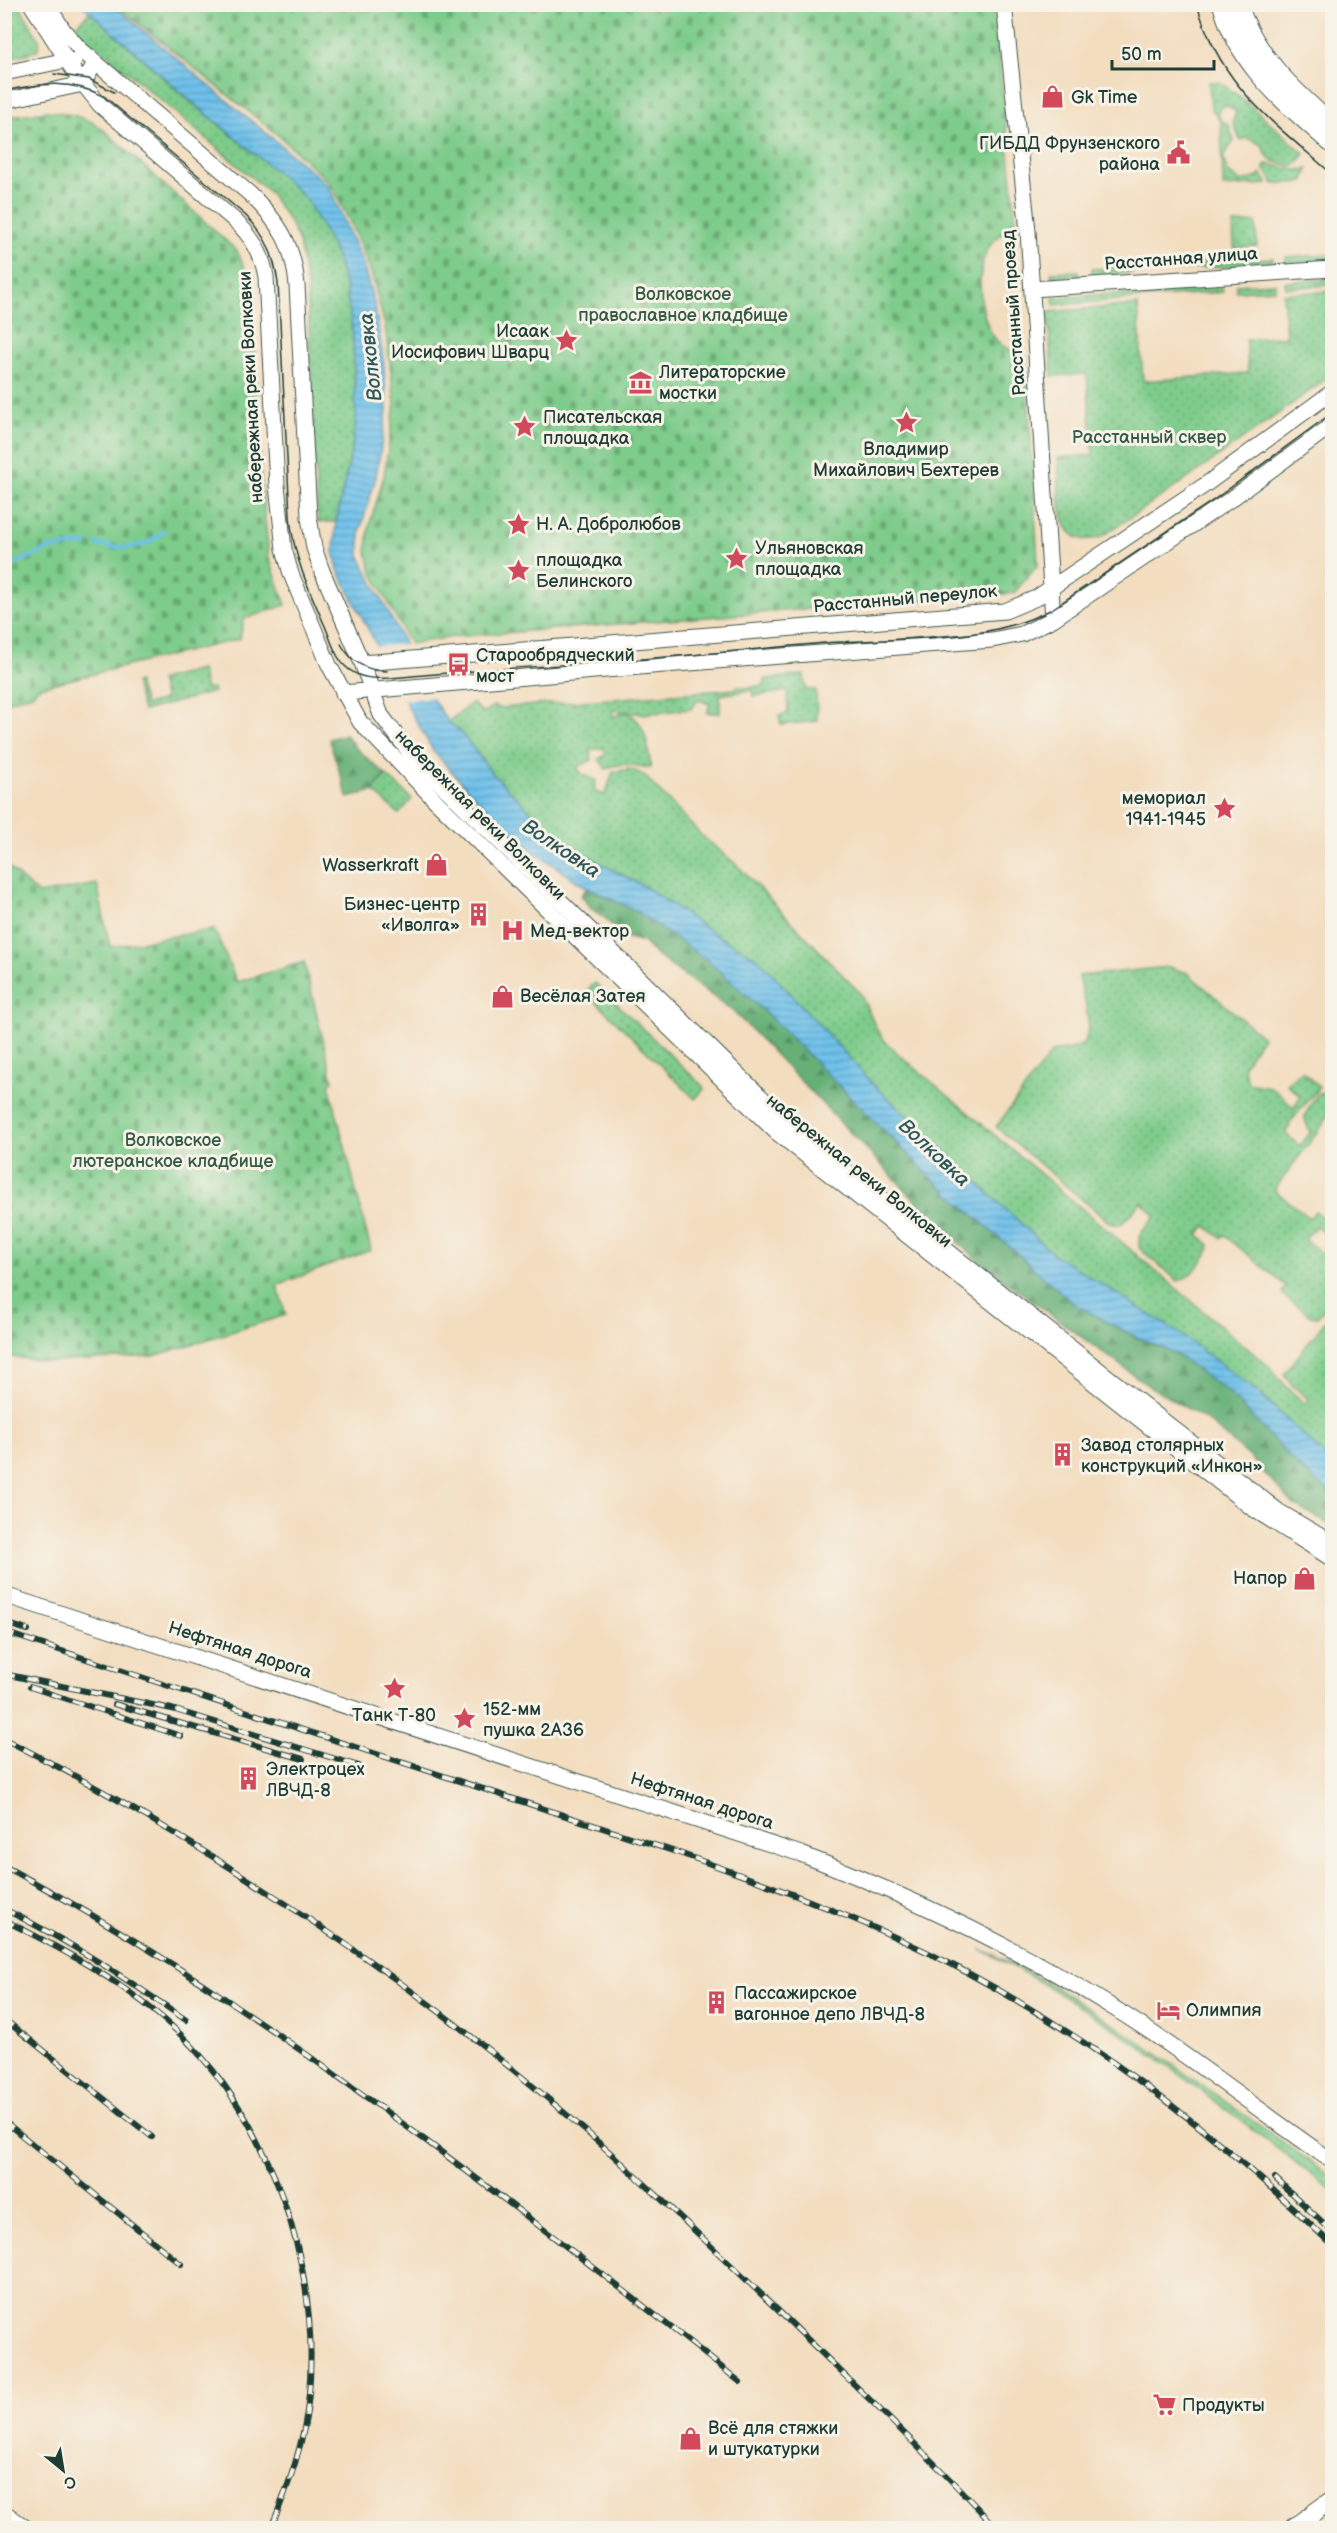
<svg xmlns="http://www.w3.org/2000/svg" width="1337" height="2533" viewBox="0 0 1337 2533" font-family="'Balsamiq Sans',sans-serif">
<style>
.grass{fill:url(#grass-dots);stroke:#4e8460;stroke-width:1.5}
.forest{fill:url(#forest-firs);stroke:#427656;stroke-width:1.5}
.cemetery{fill:url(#cemetery-stones);stroke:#4e8460;stroke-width:1.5}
.water{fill:url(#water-rules);stroke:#477f90;stroke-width:1.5}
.pier{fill:#f3ddbf}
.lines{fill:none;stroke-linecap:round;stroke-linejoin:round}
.stream{stroke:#6fc1eb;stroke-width:4}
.minor-casing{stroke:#3f5549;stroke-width:17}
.major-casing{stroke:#3f5549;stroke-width:20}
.minor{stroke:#fff;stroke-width:15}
.major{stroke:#fff;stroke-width:18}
.tram{stroke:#1f3d34;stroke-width:1.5}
.rail-casing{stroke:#1f3d34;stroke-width:6}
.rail{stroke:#f7f3e8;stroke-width:4;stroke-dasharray:11;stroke-linecap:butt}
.labels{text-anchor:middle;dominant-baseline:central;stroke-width:6;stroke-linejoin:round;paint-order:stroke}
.poi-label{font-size:18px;fill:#1f3d34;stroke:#f7f3e8;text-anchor:start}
.street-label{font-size:18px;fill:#1f3d34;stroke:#f7f3e8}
.park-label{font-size:18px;fill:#325a45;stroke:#f7f3e8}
.water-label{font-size:20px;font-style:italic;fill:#2f5759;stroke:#f7f3e8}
</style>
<defs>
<pattern id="grass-dots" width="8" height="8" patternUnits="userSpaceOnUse" patternTransform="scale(1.5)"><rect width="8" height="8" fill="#7ecc8b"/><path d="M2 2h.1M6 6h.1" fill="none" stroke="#67a772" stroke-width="1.8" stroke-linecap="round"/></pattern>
<pattern id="forest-firs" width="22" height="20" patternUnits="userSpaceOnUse" patternTransform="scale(1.5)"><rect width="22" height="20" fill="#66b077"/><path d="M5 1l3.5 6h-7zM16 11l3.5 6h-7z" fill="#539062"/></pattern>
<pattern id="cemetery-stones" width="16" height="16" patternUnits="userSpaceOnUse" patternTransform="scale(1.5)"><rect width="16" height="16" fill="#7ecc8b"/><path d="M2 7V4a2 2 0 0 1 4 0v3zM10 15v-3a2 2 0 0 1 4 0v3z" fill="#67a772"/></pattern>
<pattern id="water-rules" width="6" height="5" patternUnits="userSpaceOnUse" patternTransform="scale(1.5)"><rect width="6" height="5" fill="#6fc1eb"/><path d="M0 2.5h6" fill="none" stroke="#5b9ebf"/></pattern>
</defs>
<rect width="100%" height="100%" fill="#f7f3e8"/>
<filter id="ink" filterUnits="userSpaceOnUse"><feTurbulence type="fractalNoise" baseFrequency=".0167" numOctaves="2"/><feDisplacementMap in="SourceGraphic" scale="12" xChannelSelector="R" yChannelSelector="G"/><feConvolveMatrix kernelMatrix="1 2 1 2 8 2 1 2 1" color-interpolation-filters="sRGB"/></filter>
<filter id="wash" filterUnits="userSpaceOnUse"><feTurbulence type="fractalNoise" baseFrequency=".008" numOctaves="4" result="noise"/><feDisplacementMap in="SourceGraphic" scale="24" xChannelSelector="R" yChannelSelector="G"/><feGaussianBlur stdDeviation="1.35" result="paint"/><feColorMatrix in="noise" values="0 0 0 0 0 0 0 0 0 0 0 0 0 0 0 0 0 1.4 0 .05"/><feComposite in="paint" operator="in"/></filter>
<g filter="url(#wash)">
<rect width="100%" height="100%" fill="#f3ddbf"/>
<!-- grass -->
<path class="grass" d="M 5,4 L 19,5 L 40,42 L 37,51 L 5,59 Z
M 90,12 L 185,97 L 284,178 L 307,200 L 334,250 L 346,287 L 353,335 L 356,419 L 352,449 L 336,522 L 318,522 L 307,287 L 299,242 L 290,223 L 269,192 L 74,27 Z
M 1209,82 L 1219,82 L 1242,98 L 1305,154 L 1294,166 C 1275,163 1269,164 1262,145 L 1247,138 L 1240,140 L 1233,122 L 1236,111 L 1226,105 L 1220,109 L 1218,114 L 1221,121 L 1228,124 L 1234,141 L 1223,157 L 1228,173 L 1242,182 L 1258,177 L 1261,173 L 1268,184 L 1223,187 L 1221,122 L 1211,108 Z
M 1266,164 L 1296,170 L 1308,169 L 1303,182 L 1274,184 L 1264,168 Z
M 1256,222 L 1257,246 L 1234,248 L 1233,224 Z
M 1332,255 L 1332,260 L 1286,263 L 1286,257 Z
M 1273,258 L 1273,264 L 1152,271 L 1152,266 Z
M 1132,267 L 1132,273 L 1092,275 L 1092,269 Z
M 1079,271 L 1080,276 L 1052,278 L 1051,272 Z
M 1332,279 L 1332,285 L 1286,288 L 1285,282 Z
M 1275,283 L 1275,289 L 1236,291 L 1236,285 Z
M 1222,287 L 1223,292 L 1054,305 L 1053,298 Z
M 1332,291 L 1332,375 L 1183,482 L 1101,537 C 1052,553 1060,487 1058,458 L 1093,455 L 1087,376 L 1086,374 L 1052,376 L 1048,312 L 1138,305 L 1143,381 L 1248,373 L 1246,340 L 1286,336 L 1283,294 Z
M 201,670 L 206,689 L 213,688 L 214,692 L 143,711 L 135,683 L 138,682 L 145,705 L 165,700 L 160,680 Z
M 804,675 L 806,690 L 816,690 L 817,721 L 781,725 L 779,716 L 788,713 L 787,691 L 754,696 L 751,690 L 720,695 L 720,713 L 707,713 L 710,704 L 698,700 L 691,709 L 643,714 L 613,710 L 613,717 L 625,712 C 647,719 648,748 651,768 C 634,766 623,761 606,769 L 599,759 L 606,754 L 604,748 L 590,750 L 592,760 L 577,767 L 582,774 L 596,780 L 594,791 L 605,795 L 613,772 L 631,769 L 644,775 L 700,834 L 736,864 L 860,993 L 877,1030 L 888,1045 L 1266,1364 C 1281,1379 1288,1391 1306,1404 L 1308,1399 L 1293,1386 L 1284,1374 L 1332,1313 L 1332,1463 L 1258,1392 L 1176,1331 L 1052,1253 L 872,1083 L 759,959 L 716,935 L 647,888 L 585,855 L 543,824 L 491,772 L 460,731 L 448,722 L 472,703 L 483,713 L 494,706 L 498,708 L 735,689 L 737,686 L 746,688 L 765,685 L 765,679 Z
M 386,775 L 412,799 L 399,814 L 373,791 Z
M 1169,967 L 1187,973 L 1263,1037 L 1243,1066 L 1248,1083 C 1254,1085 1270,1086 1272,1088 C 1280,1092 1286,1102 1294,1108 L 1300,1096 L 1287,1084 L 1302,1071 L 1319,1087 L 1289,1124 L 1290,1126 L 1285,1133 L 1300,1146 L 1310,1133 L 1305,1119 L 1305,1115 L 1317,1094 L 1325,1093 L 1330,1108 L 1325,1122 L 1274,1190 L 1310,1218 L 1315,1211 L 1323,1217 L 1322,1222 L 1332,1230 L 1332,1240 L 1316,1226 L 1305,1239 L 1332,1263 L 1332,1300 L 1317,1317 L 1311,1316 L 1283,1295 L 1282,1292 L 1286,1286 L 1224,1235 L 1221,1238 L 1206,1226 L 1198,1234 L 1210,1245 C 1209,1256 1190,1279 1178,1281 L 1139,1248 L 1139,1235 L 1156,1216 L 1141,1202 L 1121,1225 L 1110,1223 L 996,1127 L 1052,1052 C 1060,1050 1072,1050 1080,1046 C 1097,1035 1082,993 1079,976 Z
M 595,983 L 705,1088 L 695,1099 L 586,992 Z
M 980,1949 C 1029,1969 1074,1998 1119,2028 C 1191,2076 1261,2127 1332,2177 L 1332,2190 C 1219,2104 1107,2014 980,1949 Z"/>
<!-- forest -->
<path class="forest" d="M 345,734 L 356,748 L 386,775 L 373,791 L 348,798 L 329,739 Z
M 587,888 L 634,910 L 707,960 L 764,1011 L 934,1180 L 1074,1304 L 1129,1334 L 1174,1353 L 1228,1392 L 1299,1467 L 1332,1494 L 1332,1526 L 1294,1505 L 1249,1456 L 1205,1419 L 1149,1386 L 986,1267 L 943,1229 L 733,1011 L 657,956 L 643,942 L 621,936 L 606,919 L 590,908 L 581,895 Z"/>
<!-- cemetery -->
<path class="cemetery" d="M 116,5 L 993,5 L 1017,229 C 969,235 974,314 997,341 C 1004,349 1016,352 1026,356 L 1038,565 L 1014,593 L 451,637 L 410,644 L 372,572 L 367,552 L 369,527 L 384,475 L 395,404 L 385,326 L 371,272 L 350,222 L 329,182 L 279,136 Z
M 46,111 C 67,113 85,116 103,129 L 237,251 L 245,269 L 252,306 L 261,479 L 269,558 L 286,605 L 244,619 L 240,639 L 39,687 L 32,694 L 5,702 L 5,117 Z
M 5,864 L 38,894 L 97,884 L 110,947 L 214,929 L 237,982 L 304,962 L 333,1081 L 329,1084 L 371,1250 L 277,1285 L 286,1315 L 154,1356 L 49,1362 L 5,1356 Z"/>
<!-- water -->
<path class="water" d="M 82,5 L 113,5 L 328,185 L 362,261 L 375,306 L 384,365 L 387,411 L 376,477 L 360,531 L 360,557 L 434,701 L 448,722 L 460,731 L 491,772 L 543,824 L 585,855 L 647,888 L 716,935 L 759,959 L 872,1083 L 1052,1253 L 1176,1331 L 1258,1392 L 1332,1463 L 1332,1494 L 1299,1467 L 1228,1392 L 1174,1353 L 1130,1334 L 1074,1304 L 934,1180 L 764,1011 L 707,960 L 634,910 L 581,884 L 523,844 L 477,799 L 434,752 L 409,709 L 338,570 L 334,551 L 336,522 L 352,449 L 356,419 L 353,335 L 346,287 L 334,250 L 307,200 L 284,178 L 185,96 Z"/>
<!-- pier -->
<path class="pier" d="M 408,644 L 435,697 L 401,700 L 374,647 Z"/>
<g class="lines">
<!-- stream -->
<path class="stream" d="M 96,544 C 121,550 145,550 164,531
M 4,569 L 48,549 L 87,544"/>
</g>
</g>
<g filter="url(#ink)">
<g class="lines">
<defs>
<path id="minor" d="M 31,4 L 77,76 L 100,105 L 233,219 C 251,235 262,252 266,277 L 277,485 L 284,549 L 291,574 L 329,665 L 360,722 L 437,802 L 775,1131 L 1252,1508 L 1332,1559
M 47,4 L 64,31 L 80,49 L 251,195 C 280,224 293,244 297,285 L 309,517 L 314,548 L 322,571 L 362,663 L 381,715 L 414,758 L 798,1133 L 1278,1511 L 1332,1543
M 1004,4 L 1028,231 L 1053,619
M 4,73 L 67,60 L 74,61
M 4,101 L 83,84 L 95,63
M 1032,289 L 1332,269
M 362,663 L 1005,611 L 1036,598 L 1205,485 L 1332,392
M 343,693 L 651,666 L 992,640 L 1022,634 L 1053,619 L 1234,497 L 1332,425
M 4,1595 L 801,1854 C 906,1895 1008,1943 1104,2002 C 1183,2050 1256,2109 1332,2161
M 4,2512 L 26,2528"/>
<path id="major" d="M 1222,4 C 1238,66 1287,104 1332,144
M 1238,4 C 1254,55 1294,91 1332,125
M 1293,2528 L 1332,2500"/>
</defs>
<!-- minor casing -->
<use href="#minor" class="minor-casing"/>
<!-- major casing -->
<use href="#major" class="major-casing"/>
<!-- minor -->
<use href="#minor" class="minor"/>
<!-- major -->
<use href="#major" class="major"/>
<!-- tram -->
<path class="tram" d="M 1197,4 C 1220,86 1272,121 1332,174
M 54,74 L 89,79 L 114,92
M 4,91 C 41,83 71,79 105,97 L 245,215 C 266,235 274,255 278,283 L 290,516 C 293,556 309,590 325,626 C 331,640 335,657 346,667 C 359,679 374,679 390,678 C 476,670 562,665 648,659 C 707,654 766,648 825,643 C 900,637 985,645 1052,609 L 1215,499 L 1332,413
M 341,644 C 351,662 366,671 387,671"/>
<defs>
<path id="rail" d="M 4,1623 L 28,1630
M 4,1632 L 682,1854 C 779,1888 876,1924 966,1972 C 1102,2045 1223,2138 1332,2245
M 4,1674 L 172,1709 L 359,1766
M 30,1687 L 181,1736
M 114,1704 L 303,1759
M 4,1739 C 73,1773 140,1812 205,1852 C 316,1921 423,1995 523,2078 C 616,2154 702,2237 788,2320 C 858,2389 930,2456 996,2528
M 4,1866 C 163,1950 308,2053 452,2160 C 549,2233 645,2306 740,2382
M 4,1909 C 68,1940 128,1980 186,2020
M 4,1920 C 65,1950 130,1986 179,2033 C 272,2123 320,2266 309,2394 C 305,2441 289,2485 271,2528
M 4,2019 L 152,2137
M 4,2121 L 181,2264
M 1275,2178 L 1332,2231"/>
</defs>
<!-- rail casing -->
<use href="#rail" class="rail-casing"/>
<!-- rail -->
<use href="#rail" class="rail"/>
</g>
</g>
<!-- icons -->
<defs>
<symbol id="shop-bare" viewBox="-9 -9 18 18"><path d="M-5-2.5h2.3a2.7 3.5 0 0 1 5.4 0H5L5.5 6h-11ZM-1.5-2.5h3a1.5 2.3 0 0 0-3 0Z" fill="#d1495b" stroke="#f7f3e8" stroke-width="2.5" paint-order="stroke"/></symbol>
<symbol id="civic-bare" viewBox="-9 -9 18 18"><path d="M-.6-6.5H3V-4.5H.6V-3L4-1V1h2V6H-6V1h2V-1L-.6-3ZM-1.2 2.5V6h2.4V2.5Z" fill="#d1495b" stroke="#f7f3e8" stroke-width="2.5" paint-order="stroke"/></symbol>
<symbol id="sight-bare" viewBox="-9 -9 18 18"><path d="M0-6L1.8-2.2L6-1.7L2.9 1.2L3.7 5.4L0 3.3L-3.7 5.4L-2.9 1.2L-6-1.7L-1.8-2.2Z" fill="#d1495b" stroke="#f7f3e8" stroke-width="2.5" paint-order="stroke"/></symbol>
<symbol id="museum-bare" viewBox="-9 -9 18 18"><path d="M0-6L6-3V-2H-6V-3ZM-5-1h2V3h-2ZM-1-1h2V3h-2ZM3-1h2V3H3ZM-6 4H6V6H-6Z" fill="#d1495b" stroke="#f7f3e8" stroke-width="2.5" paint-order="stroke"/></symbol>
<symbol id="bus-bare" viewBox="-9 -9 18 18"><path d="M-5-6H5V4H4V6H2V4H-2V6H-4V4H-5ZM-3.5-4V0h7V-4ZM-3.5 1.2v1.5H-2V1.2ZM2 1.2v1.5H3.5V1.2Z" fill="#d1495b" stroke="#f7f3e8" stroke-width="2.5" paint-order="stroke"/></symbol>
<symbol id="building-bare" viewBox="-9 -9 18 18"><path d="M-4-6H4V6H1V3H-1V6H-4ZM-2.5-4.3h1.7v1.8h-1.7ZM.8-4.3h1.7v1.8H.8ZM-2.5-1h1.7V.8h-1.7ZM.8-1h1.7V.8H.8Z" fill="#d1495b" stroke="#f7f3e8" stroke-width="2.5" paint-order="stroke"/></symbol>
<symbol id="hospital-bare" viewBox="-9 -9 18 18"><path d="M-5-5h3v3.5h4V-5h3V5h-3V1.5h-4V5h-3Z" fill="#d1495b" stroke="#f7f3e8" stroke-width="2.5" paint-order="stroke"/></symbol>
<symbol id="hotel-bare" viewBox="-9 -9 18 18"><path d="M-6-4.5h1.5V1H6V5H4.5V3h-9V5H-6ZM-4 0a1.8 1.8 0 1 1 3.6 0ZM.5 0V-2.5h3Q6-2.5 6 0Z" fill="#d1495b" stroke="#f7f3e8" stroke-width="2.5" paint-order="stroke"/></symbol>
<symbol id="supermarket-bare" viewBox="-9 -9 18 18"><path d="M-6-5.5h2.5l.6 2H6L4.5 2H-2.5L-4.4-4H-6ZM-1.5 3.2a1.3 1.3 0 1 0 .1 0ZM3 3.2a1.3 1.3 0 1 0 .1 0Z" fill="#d1495b" stroke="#f7f3e8" stroke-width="2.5" paint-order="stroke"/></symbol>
</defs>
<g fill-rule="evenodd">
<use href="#shop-bare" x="1036" y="80" width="33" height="33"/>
<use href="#civic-bare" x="1162" y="136" width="33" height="33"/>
<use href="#sight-bare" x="550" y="324" width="33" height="33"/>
<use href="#museum-bare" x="624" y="366" width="33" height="33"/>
<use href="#sight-bare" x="890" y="406" width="33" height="33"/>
<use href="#sight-bare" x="508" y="410" width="33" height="33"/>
<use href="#sight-bare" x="502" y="508" width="33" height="33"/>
<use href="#sight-bare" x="720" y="542" width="33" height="33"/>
<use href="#sight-bare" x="502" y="554" width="33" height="33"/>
<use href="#bus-bare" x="442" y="648" width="33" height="33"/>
<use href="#sight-bare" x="1208" y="792" width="33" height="33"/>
<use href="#shop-bare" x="420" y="848" width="33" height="33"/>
<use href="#building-bare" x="462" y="898" width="33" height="33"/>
<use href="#hospital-bare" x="496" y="914" width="33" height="33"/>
<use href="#shop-bare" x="486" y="980" width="33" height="33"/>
<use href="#building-bare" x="1046" y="1438" width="33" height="33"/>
<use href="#shop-bare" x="1288" y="1562" width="33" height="33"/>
<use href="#sight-bare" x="378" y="1672" width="33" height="33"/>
<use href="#sight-bare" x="448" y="1702" width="33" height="33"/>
<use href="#building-bare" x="232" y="1762" width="33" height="33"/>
<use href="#building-bare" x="700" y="1986" width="33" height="33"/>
<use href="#hotel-bare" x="1152" y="1994" width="33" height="33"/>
<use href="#supermarket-bare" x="1148" y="2388" width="33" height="33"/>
<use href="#shop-bare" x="674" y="2422" width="33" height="33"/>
</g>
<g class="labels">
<!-- poi labels -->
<g class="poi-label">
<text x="1071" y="97">Gk Time</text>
<text x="1160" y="143" text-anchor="end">ГИБДД Фрунзенского<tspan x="1160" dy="21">района</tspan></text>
<text x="549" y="331" text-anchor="end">Исаак<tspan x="549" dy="21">Иосифович Шварц</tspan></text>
<text x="659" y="372">Литераторские<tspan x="659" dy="21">мостки</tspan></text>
<text x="543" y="417">Писательская<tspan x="543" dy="21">площадка</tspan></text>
<text x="906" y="449" text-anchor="middle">Владимир<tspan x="906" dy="21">Михайлович Бехтерев</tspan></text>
<text x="536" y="524">Н. А. Добролюбов</text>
<text x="755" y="548">Ульяновская<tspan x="755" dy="21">площадка</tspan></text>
<text x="536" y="560">площадка<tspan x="536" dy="21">Белинского</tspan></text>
<text x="476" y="655">Старообрядческий<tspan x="476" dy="21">мост</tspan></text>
<text x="1206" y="798" text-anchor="end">мемориал<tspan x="1206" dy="21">1941-1945</tspan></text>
<text x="419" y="865" text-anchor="end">Wasserkraft</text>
<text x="460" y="904" text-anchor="end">Бизнес-центр<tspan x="460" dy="21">«Иволга»</tspan></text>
<text x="530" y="931">Мед-вектор</text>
<text x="520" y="996">Весёлая Затея</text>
<text x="1081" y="1445">Завод столярных<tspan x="1081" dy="21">конструкций «Инкон»</tspan></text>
<text x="1287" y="1578" text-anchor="end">Напор</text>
<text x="483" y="1709">152-мм<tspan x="483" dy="21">пушка 2А36</tspan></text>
<text x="394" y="1715" text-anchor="middle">Танк Т-80</text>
<text x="266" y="1769">Электроцех<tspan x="266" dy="21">ЛВЧД-8</tspan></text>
<text x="734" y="1993">Пассажирское<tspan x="734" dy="21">вагонное депо ЛВЧД-8</tspan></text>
<text x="1186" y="2010">Олимпия</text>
<text x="1182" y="2405">Продукты</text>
<text x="708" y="2428">Всё для стяжки<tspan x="708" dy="21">и штукатурки</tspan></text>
</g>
<!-- street labels -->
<g class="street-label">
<text transform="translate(1181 259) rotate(-4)">Расстанная улица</text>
<text transform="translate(1014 313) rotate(-94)">Расстанный проезд</text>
<text transform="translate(251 387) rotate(-93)">набережная реки Волковки</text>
<text transform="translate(905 599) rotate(-5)">Расстанный переулок</text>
<text transform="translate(480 815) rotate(45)">набережная реки Волковки</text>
<text transform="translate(859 1171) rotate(39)">набережная реки Волковки</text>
<text transform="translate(240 1650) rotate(18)">Нефтяная дорога</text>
<text transform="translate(702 1801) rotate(18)">Нефтяная дорога</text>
</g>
<!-- park labels -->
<g class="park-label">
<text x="683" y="294">Волковское<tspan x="683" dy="21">православное кладбище</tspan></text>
<text x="1149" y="437">Расстанный сквер</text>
<text x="173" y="1140">Волковское<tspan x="173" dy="21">лютеранское кладбище</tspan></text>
</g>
<!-- water labels -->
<g class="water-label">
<text transform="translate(371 357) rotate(-96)">Волковка</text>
<text transform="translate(561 849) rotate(34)">Волковка</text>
<text transform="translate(934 1153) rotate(43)">Волковка</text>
</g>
</g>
<!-- margin -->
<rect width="1337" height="2533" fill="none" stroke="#f7f3e8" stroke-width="24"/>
<!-- north arrow -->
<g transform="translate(63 2470) rotate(150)" stroke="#f7f3e8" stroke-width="4.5" paint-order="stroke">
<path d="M0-4.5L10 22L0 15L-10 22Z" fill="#1f3d34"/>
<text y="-9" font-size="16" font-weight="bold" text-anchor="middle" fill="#1f3d34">С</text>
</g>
<!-- scale -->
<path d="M1112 60v9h102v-9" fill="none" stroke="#1f3d34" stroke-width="3"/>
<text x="1121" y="60" font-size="18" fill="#1f3d34" stroke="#f7f3e8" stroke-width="4.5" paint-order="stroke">50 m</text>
</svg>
